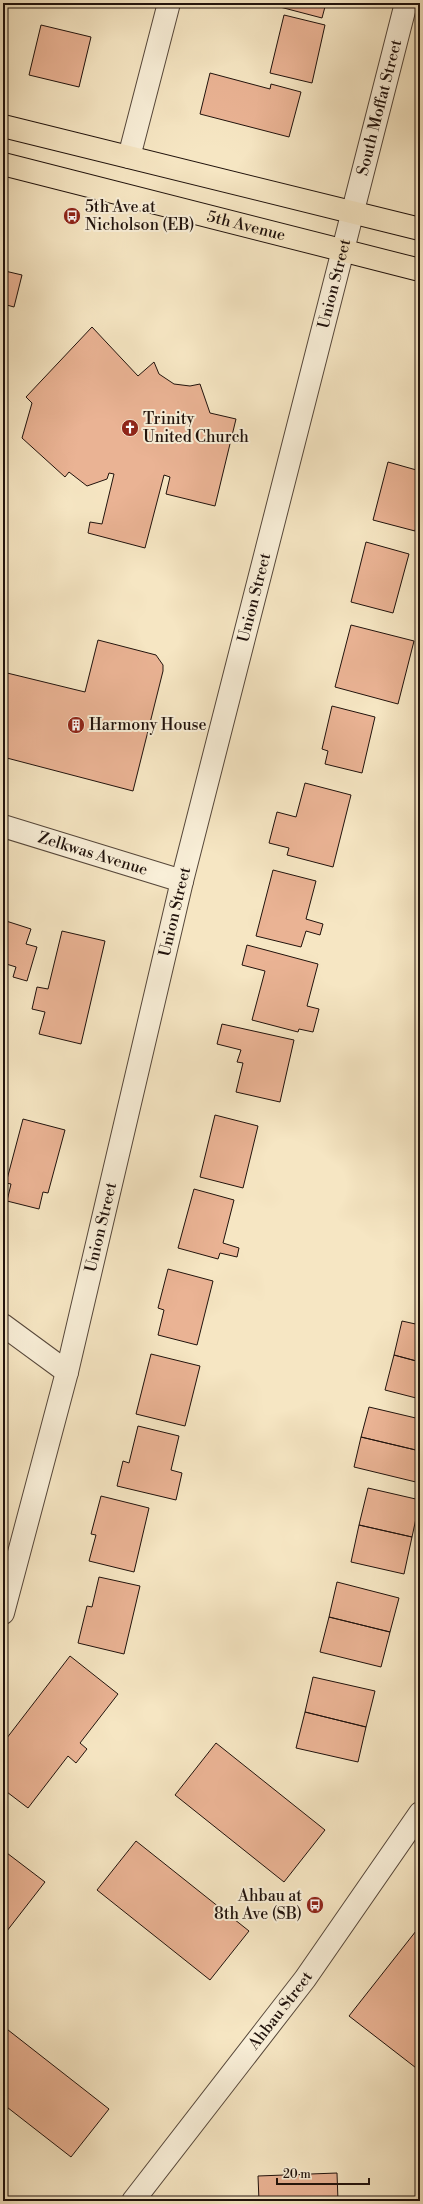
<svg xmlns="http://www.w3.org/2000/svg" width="423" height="2204" viewBox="0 0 423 2204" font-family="'Libre Bodoni',serif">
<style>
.building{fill:#eab394;stroke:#20120c}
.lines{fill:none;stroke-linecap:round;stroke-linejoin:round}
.minor-casing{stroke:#56473a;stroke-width:24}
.major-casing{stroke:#20120c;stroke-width:24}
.minor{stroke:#f9efd8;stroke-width:22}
.major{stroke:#f6e6c3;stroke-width:22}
.labels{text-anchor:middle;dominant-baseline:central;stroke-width:4;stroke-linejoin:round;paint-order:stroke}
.street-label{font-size:16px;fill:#20120c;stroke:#f9efd8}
.poi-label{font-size:16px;fill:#20120c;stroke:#f9efd8;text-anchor:start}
</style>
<rect width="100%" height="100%" fill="#f6e6c3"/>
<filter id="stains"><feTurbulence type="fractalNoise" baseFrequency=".005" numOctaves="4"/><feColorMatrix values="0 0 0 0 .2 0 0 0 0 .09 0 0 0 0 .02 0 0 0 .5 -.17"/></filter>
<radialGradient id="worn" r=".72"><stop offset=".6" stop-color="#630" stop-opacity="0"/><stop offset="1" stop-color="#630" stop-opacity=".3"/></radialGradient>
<!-- building -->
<path class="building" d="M 281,3 L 326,3 L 322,18 L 280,7 Z
M 284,15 L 325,25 L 312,83 L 270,73 Z
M 41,25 L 91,37 L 79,87 L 29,75 Z
M 210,73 L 270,89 L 271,84 L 301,92 L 289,137 L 200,114 Z
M 3,261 L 7,262 L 5,271 L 22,275 L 14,307 L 3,304 Z
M 92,327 L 138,376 L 154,362 L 159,374 L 174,384 L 190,386 L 200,384 L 210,413 L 236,419 L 215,506 L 166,494 L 170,477 L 164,475 L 145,548 L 88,533 L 90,522 L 102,524 L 114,474 L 109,473 L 107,479 L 87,486 L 69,472 L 65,477 L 22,438 L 32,403 L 26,397 Z
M 388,462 L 420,471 L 420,510 L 415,531 L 373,520 Z
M 366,542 L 409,554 L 393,613 L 351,602 Z
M 351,625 L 414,641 L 398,704 L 335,687 Z
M 98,640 L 156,655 L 163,665 L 163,671 L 133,791 L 3,757 L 3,672 L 85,692 Z
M 332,706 L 375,717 L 362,773 L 325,764 L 328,751 L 322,749 Z
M 305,783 L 351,795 L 333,867 L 287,855 L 289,848 L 269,843 L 277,812 L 296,817 Z
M 273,870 L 316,881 L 306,919 L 323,924 L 320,935 L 306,931 L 301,947 L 256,936 Z
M 3,920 L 31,929 L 26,944 L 37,947 L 27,981 L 13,977 L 16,967 L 3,963 Z
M 62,931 L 105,941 L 81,1044 L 39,1034 L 45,1012 L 32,1009 L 37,987 L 48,989 Z
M 247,945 L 318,964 L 307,1006 L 319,1009 L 313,1032 L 299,1029 L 298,1032 L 252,1020 L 265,971 L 242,965 Z
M 222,1024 L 294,1040 L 280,1102 L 236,1092 L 243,1063 L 237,1062 L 241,1050 L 217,1044 Z
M 215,1115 L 258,1126 L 243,1188 L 200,1177 Z
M 23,1119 L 65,1130 L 48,1193 L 43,1192 L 39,1209 L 7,1201 L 11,1184 L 6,1183 Z
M 194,1189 L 234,1200 L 223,1243 L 239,1248 L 237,1257 L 220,1253 L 218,1259 L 178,1248 Z
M 168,1269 L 213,1281 L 197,1345 L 158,1335 L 164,1310 L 158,1308 Z
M 402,1321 L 420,1325 L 420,1362 L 394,1355 Z
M 151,1354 L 200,1366 L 185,1426 L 136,1414 Z
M 394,1355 L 420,1362 L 420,1399 L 385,1390 Z
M 369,1407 L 420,1419 L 420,1451 L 361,1437 Z
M 138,1426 L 179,1436 L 171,1470 L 182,1473 L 176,1500 L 117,1486 L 123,1461 L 129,1463 Z
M 361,1437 L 420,1451 L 420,1483 L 354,1467 Z
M 368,1488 L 420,1500 L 412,1537 L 359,1525 Z
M 101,1496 L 149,1508 L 134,1572 L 89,1561 L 96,1535 L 91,1534 Z
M 359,1525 L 412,1537 L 404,1574 L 351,1562 Z
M 99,1577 L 140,1586 L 124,1654 L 78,1643 L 87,1606 L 92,1607 Z
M 337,1582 L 399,1598 L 390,1632 L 329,1617 Z
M 329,1617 L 390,1632 L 381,1667 L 320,1652 Z
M 70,1656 L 118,1694 L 80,1743 L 87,1749 L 76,1763 L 68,1756 L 28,1808 L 3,1789 L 3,1743 Z
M 313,1677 L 375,1691 L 366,1727 L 305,1712 Z
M 305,1712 L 366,1727 L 358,1762 L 296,1748 Z
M 216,1743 L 325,1830 L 284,1882 L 175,1795 Z
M 136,1841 L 249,1931 L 210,1980 L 97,1890 Z
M 3,1850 L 45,1882 L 3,1936 Z
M 416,1931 L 420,1935 L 420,2071 L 349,2016 Z
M 3,2026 L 109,2109 L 71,2157 L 3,2104 Z
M 337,2173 L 338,2201 L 259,2201 L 258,2176 Z"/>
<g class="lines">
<defs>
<g id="minor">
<path d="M 129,157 L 169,3"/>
<path id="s1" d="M 3,826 L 182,881"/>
<path d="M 3,1325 L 67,1372"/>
<path id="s2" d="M 3,1613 L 67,1372 L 182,881 L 406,3"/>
<path id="s3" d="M 133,2201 L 305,1979 L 420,1813"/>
</g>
<g id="major">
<path d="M 3,126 L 420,229"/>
<path id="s4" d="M 3,164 L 420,270"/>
</g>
</defs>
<!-- minor casing -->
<use href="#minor" class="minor-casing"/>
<!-- major casing -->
<use href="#major" class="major-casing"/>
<!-- minor -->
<use href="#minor" class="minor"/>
<!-- major -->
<use href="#major" class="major"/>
</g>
<!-- icons -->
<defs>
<symbol id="bus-disc" viewBox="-11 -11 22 22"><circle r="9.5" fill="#8f2418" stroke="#f9efd8"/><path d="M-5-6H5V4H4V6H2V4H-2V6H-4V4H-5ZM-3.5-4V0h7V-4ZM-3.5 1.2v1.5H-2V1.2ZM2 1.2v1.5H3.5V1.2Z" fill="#fff"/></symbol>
<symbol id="church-disc" viewBox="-11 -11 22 22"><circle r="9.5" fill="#8f2418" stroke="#f9efd8"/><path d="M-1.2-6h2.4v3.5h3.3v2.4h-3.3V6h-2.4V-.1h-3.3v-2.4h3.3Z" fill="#fff"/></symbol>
<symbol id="building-disc" viewBox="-11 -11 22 22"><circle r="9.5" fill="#8f2418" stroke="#f9efd8"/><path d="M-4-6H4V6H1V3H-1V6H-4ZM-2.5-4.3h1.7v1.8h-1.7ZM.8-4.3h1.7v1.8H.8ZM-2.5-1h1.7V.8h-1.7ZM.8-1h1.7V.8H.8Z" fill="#fff"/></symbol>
</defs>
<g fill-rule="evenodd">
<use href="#bus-disc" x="62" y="206" width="20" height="20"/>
<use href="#church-disc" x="120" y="418" width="20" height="20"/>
<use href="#building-disc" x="66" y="715" width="20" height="20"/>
<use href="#bus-disc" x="305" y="1895" width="20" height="20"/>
</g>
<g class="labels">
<!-- street labels -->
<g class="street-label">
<text stroke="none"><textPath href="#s2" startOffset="1552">South Moffat Street</textPath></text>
<text stroke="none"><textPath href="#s4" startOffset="251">5th Avenue</textPath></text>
<text stroke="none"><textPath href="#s2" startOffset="1370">Union Street</textPath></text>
<text stroke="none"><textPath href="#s2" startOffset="1046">Union Street</textPath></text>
<text stroke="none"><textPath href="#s1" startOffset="94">Zelkwas Avenue</textPath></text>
<text stroke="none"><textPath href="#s2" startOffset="722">Union Street</textPath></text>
<text stroke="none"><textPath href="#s2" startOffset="398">Union Street</textPath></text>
<text stroke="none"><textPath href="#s3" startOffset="241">Ahbau Street</textPath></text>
</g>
<!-- poi labels -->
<g class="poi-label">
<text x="85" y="207">5th Ave at<tspan x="85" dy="18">Nicholson (EB)</tspan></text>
<text x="143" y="419">Trinity<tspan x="143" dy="18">United Church</tspan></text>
<text x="89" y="725">Harmony House</text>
<text x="302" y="1896" text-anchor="end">Ahbau at<tspan x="302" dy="18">8th Ave (SB)</tspan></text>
</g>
</g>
<!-- margin -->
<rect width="423" height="2204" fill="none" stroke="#f6e6c3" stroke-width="16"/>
<rect x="4" y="4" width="415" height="2196" fill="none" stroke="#20120c" stroke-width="2"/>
<rect x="8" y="8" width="407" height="2188" fill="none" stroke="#20120c"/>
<!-- scale -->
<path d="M277 2178v6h92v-6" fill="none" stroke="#20120c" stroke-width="2"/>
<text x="283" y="2178" font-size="12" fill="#20120c" stroke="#f9efd8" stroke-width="3" paint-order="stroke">20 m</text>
<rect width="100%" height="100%" filter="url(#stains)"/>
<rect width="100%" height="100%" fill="url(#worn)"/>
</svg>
